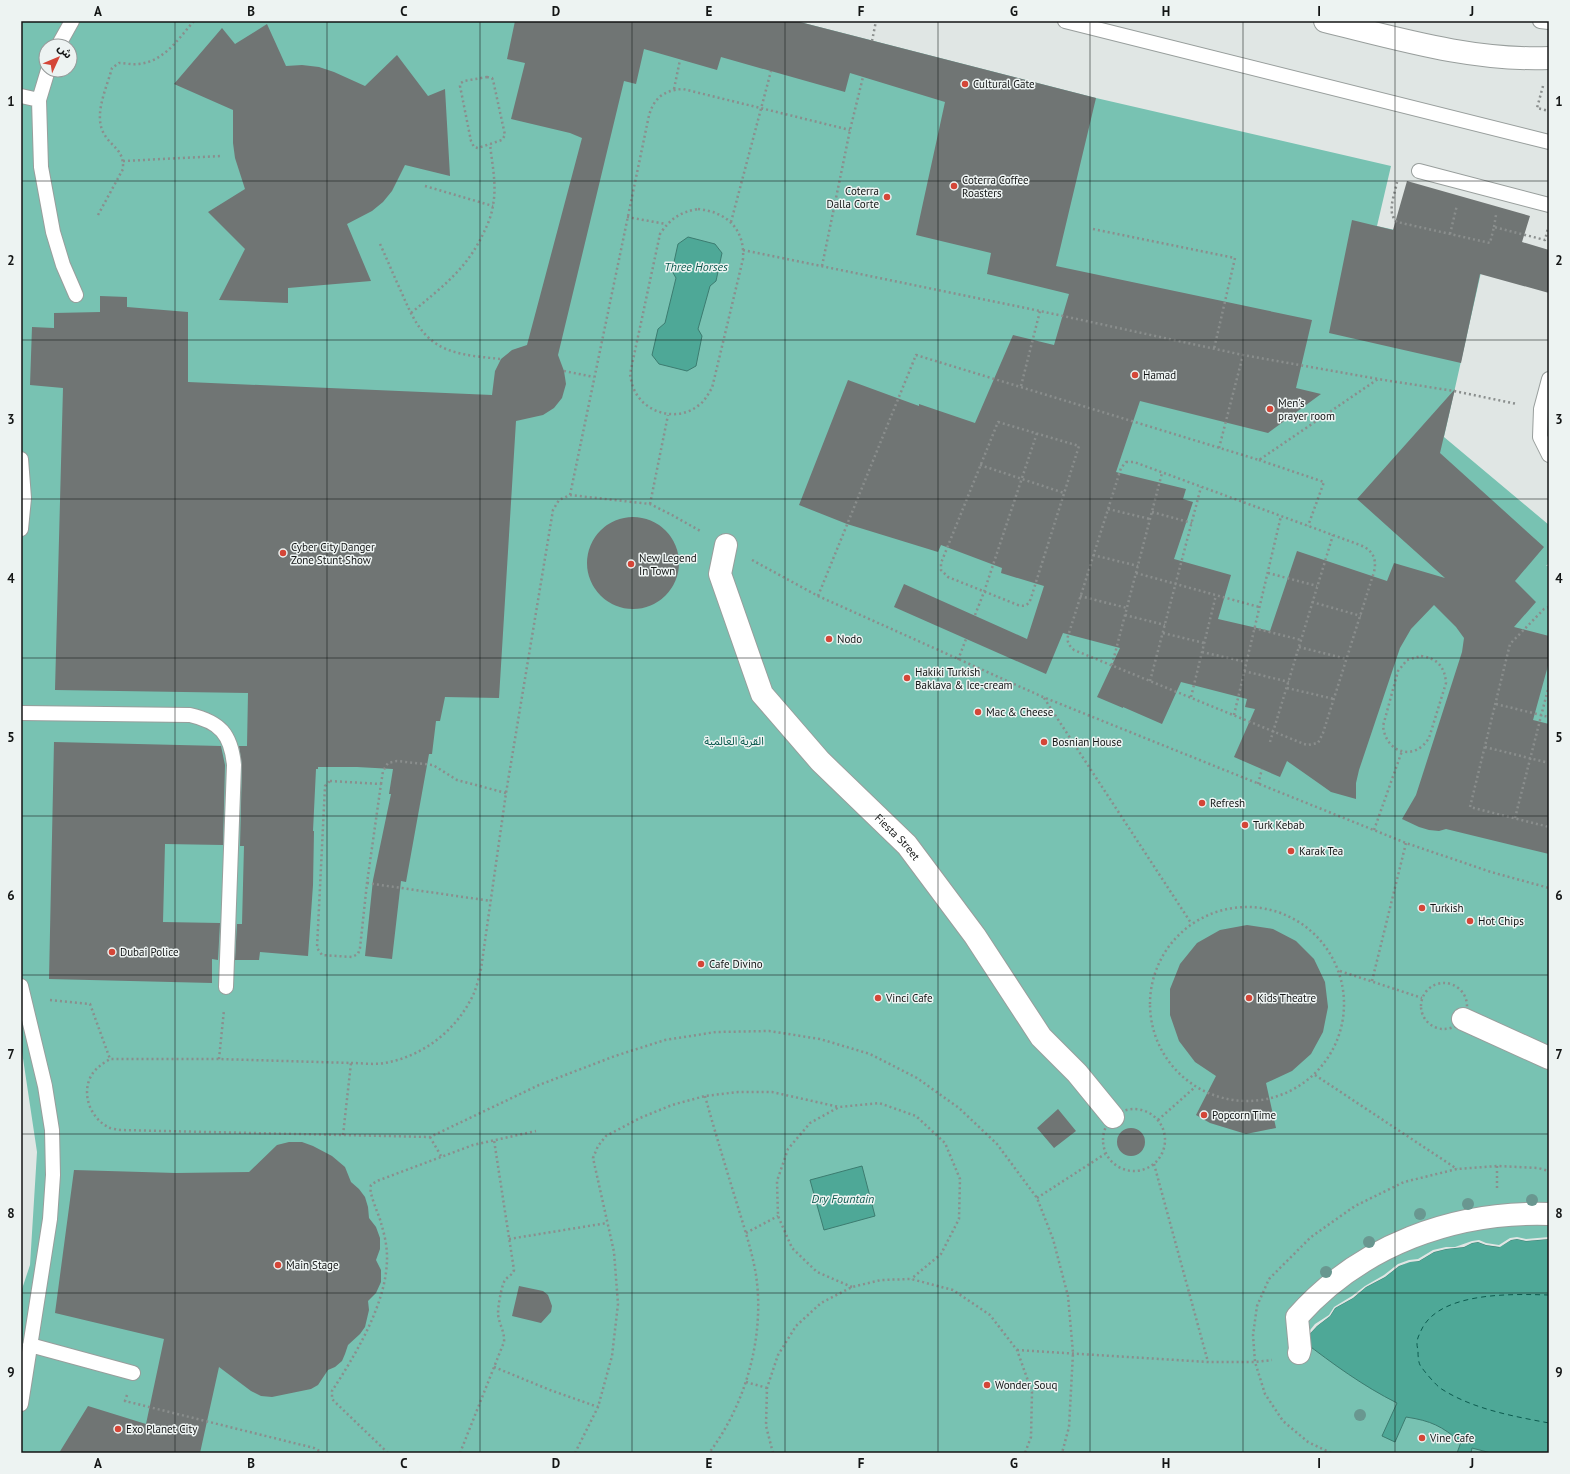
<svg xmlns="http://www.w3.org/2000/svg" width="1570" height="1474" viewBox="0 0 1570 1474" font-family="'PT Sans','Noto Sans Arabic',sans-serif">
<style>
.green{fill:#78c2b2;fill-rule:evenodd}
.water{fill:#4ea897;stroke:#3c7c70}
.pier{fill:#e0e6e4}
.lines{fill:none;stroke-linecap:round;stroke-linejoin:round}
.ferry{stroke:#0c5a4e;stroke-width:1;stroke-dasharray:5 4;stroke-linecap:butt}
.building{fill:#707574}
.service-casing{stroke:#989e9c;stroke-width:16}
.pedestrian-casing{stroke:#989e9c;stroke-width:24}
.tertiary-casing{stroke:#989e9c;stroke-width:24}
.path{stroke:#8a8e8d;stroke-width:2.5;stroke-dasharray:2 3;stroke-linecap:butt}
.service{stroke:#fff;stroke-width:14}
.pedestrian{stroke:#fff;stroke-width:22}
.tertiary{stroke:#fff;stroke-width:22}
.tree{fill:#699790}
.grid{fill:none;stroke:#131515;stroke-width:1;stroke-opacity:0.55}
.poi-dot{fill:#d44638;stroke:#edf3f2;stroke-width:1.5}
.labels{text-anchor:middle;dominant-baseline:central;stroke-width:3;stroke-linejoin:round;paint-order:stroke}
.poi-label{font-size:11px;fill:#131515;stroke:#edf3f2;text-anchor:start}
.park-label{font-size:11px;fill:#07574b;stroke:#edf3f2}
.street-label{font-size:11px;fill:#131515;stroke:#edf3f2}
.water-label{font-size:12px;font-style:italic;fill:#0c5a4e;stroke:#edf3f2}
.neatline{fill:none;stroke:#131515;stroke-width:1.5}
.grid-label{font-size:13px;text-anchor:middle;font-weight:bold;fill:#131515}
</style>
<rect width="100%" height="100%" fill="#e0e6e4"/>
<!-- green -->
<path class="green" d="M 21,21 L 796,21 L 1096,98 L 1391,166 L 1377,226 L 1486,250 L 1444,437 L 1549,525 L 1549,563 L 1546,566 L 1549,566 L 1549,1453 L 21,1453 L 21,1292 L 30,1265 L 37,1152 L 21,1045 ZM 46,46 L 70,46 L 70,70 L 46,70 Z"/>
<!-- water -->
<path class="water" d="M 688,237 L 715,244 L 722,253 L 716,281 L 710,286 L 698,329 L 702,336 L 696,366 L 687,371 L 659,364 L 652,355 L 658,329 L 665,323 L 676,278 L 672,271 L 678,244 Z
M 862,1166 L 875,1216 L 824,1230 L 810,1180 Z
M 1517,1239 L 1526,1241 L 1549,1239 L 1549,1453 L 1491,1453 L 1472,1448 L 1471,1453 L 1457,1453 L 1461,1442 C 1441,1426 1432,1421 1406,1417 L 1395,1442 L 1382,1436 L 1397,1403 C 1363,1386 1333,1364 1303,1341 L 1317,1326 L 1330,1316 L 1335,1308 L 1353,1298 L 1366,1287 L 1385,1277 L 1399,1266 L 1410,1261 L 1419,1261 L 1434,1252 L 1446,1249 L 1464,1247 L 1472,1243 L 1478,1242 L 1486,1245 L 1499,1247 L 1511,1240 Z"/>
<!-- pier -->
<path class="pier" d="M 1517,1237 L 1526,1239 L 1549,1237 L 1549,1239 L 1526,1241 L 1517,1239 L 1511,1240 L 1500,1247 L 1486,1245 L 1478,1242 L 1472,1243 L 1464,1247 L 1446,1249 L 1434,1252 L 1419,1261 L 1410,1262 L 1399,1266 L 1385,1277 L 1366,1287 L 1353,1298 L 1335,1308 L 1330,1316 L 1317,1326 L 1303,1341 L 1302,1340 L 1315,1324 L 1329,1315 L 1334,1307 L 1352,1296 L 1365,1286 L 1384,1275 L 1398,1264 L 1409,1260 L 1418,1259 L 1433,1250 L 1446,1247 L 1455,1247 L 1472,1241 L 1479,1240 L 1486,1243 L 1499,1245 L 1510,1238 Z"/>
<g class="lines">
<!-- ferry -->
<path class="ferry" d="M 1549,1295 C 1512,1294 1436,1291 1420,1333 C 1417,1339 1416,1343 1418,1350 C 1418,1354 1418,1361 1420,1365 C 1423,1370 1435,1384 1440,1388 C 1472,1409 1512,1416 1549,1423"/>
</g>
<!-- building -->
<path class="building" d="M 515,21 L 796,21 L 1096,98 L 1056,266 L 1312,320 L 1296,388 L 1321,394 L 1268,433 L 1140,401 L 1116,472 L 1186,489 L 1183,499 L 1193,502 L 1174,559 L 1231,575 L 1218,619 L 1270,631 L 1297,551 L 1387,581 L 1394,563 L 1445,578 L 1357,499 L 1455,389 L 1440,453 L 1544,547 L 1515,581 L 1536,602 L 1514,627 L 1549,636 L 1549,662 L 1533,720 L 1549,724 L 1549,854 L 1446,829 L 1439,831 L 1429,830 L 1419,827 L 1402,819 L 1416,795 L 1462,652 L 1464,638 L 1456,627 L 1434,605 L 1411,629 L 1400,648 L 1359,770 L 1356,783 L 1356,799 L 1331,792 L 1324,787 L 1287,761 L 1280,777 L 1234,757 L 1255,709 L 1245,707 L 1247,699 L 1181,682 L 1162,724 L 1123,707 L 1123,708 L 1097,697 L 1120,648 L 1063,633 L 1046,674 L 894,607 L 904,584 L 1027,639 L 1044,586 L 1001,573 L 1002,568 L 941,545 L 938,552 L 847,524 L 799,505 L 848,380 L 919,406 L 919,404 L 975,423 L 1013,335 L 1054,345 L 1069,294 L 987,274 L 991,253 L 916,235 L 945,102 L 850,73 L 845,92 L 721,57 L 717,70 L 644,49 L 636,84 L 624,81 L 558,355 L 564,371 L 566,384 L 562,398 L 554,408 L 543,415 L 516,421 L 499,698 L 445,697 L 440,721 L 436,721 L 432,754 L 429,754 L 406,882 L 401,881 L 392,959 L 365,956 L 373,880 L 391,794 L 389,794 L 393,769 L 357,767 L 318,767 L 318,769 L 316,769 L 313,831 L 314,831 L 313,885 L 308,956 L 260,952 L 259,960 L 235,960 L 237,924 L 242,924 L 244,846 L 240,846 L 242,765 L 239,746 L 247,746 L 248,693 L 55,690 L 63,388 L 30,385 L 32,327 L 54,328 L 54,313 L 100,312 L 100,296 L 127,297 L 127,307 L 188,312 L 188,382 L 492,395 L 495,371 L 501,359 L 512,350 L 527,345 L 582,138 L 570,133 L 511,119 L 525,63 L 507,59 Z
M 267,24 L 286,66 L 302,65 L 319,67 L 334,72 L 365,86 L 397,55 L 428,96 L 445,89 L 450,176 L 405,165 L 392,191 L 383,202 L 372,211 L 347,224 L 371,281 L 288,288 L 288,303 L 219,300 L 245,249 L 208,212 L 245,189 L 235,158 L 233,143 L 233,110 L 174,84 L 222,28 L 235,44 Z
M 1407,181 L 1530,216 L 1522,242 L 1549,250 L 1549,293 L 1480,274 L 1461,363 L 1329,333 L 1352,220 L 1393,230 Z
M587 563a46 46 0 1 1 92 0a46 46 0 1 1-92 0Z
M 54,742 L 221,746 L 225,765 L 223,845 L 165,844 L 163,922 L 220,923 L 218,960 L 212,959 L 212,983 L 49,979 Z
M 1247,925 L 1273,929 L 1296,941 L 1314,959 L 1325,982 L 1328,1007 L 1323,1032 L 1311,1054 L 1292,1071 L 1266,1083 L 1276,1128 L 1246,1134 L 1210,1123 L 1196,1115 L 1216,1076 L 1195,1062 L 1179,1041 L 1170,1015 L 1170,989 L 1180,964 L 1197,943 L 1220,930 Z
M 1058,1109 L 1076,1131 L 1054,1148 L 1037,1128 Z
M1117 1142a14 14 0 1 1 28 0a14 14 0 1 1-28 0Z
M 289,1142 L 302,1142 L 313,1146 L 332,1156 L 345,1167 L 351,1182 L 359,1189 L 365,1197 L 368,1207 L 369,1218 L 376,1227 L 380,1238 L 380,1249 L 376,1260 L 381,1270 L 381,1282 L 376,1293 L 368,1301 L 369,1310 L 365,1327 L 360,1334 L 348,1345 L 345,1354 L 342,1361 L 335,1367 L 328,1370 L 318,1385 L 311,1389 L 272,1397 L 261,1396 L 251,1391 L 219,1367 L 200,1453 L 59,1453 L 88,1406 L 146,1424 L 164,1339 L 55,1313 L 74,1170 L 176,1173 L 249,1172 L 277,1145 Z
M 519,1286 L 543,1291 L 548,1295 L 552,1306 L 551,1312 L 541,1323 L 512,1316 Z"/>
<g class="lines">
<defs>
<path id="service" d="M 1065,21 L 1549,142
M 1540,21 L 1549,22
M 58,46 L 72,21
M 48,70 L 39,100 L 41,167 L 53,232 L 63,265 L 76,295
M 21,96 L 39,100
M 1419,171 L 1549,205
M 1549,379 L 1541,409 L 1540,437 L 1549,455
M 21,459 L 24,498 L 21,529
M 21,713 L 190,715 C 220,722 231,734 234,765 L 226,987
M 21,986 L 45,1086 L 52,1130 L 53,1175 L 50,1219 L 21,1404
M 30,1345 L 133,1373"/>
<g id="pedestrian">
<path id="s1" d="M 726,545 L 720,574 L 762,694 L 820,761 L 907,845 L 975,936 L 1041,1037 L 1077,1073 L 1113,1117"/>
<path d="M 1463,1019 L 1549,1058"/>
<path d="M 1299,1353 L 1300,1349 L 1297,1317 C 1361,1245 1454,1211 1549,1214"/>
</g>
<path id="tertiary" d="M 1325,21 C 1399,39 1472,61 1549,58"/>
</defs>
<!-- service casing -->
<use href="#service" class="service-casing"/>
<!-- pedestrian casing -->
<use href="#pedestrian" class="pedestrian-casing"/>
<!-- tertiary casing -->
<use href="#tertiary" class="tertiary-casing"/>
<!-- path -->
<path class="path" d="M 872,41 L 876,21
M 487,77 L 492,78 L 493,80 L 505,135 L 502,140 L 478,148 L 474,147 L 471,141 L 460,86 L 461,83 L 464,81 Z
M 1543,86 L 1537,108 L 1549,111
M 674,89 L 680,60
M 123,161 L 221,156
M 1397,182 C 1395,194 1386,213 1397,222 L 1490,243 L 1494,227 L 1545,240 L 1548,228
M 425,186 L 493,206
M 698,209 C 727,212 745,229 743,259 L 712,388 C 708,394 705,401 699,405 C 680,421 650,415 637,395 C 633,389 631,381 630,374 L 660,234 C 670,219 680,212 698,209 Z
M 98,215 L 123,169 C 124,148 111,148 103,132 C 94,113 107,87 112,68 L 119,63 C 125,63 132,65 138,64 C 164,62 178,39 194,21
M 627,217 L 666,224
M 731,222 L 771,71
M 1494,227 L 1496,215
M 1093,229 L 1235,258 L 1214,349
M 1450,234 L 1457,205
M 380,244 C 387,259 393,274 400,289 C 411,314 420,338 446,349 C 463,356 483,357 501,359
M 743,250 L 1040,311 L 1243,355 L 1378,379
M 822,266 L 850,130 L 863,77
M 411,313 C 442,287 467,269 484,232 C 488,224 492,214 493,205 C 497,185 492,164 490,144
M 564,371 L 594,377
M 1021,386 L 1040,311
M 998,422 L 1079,446 L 1031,598 C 1029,605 1025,607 1018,605 L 948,577 L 941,570 L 941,563 Z
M 1219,448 L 1243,355
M 1259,460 L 1324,482 L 1308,526
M 1126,462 L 1134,462 L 1360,545 C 1373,550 1377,559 1374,572 L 1323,733 L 1318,743 L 1308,745 L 1304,744 L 1074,650 C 1068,645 1066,640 1069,633 L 1121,468 Z
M 980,465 L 1064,493
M 570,495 L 648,120 C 652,100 662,90 683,89 L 850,130
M 650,504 L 668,415
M 1108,509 L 1150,519
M 1152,512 L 1192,523
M 1093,555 L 1138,566
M 752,560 L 818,596 L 1043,697 L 1406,843 L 1491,872 L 1549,888
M 1136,573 L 1259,607
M 1268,573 L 1317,586
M 818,596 L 916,355 L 1259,460 L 1378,379 L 1454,391 L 1517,404
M 1080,596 L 1127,608
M 1312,602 L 1361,616
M 1549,607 L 1544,609 L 1510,644 L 1470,807 L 1549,827
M 975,615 L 984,592 L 1037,433
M 1125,615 L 1165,625
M 1254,628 L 1301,640
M 1163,633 L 1204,643
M 1299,647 L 1347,659
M 1202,652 L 1246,662
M 1421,656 C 1437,658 1445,667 1446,683 L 1429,738 C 1414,762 1386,753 1383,726 L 1398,671 L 1407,660 Z
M 958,660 L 966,639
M 1112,665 L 1162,473
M 1244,671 L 1289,682
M 1150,681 L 1201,487
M 1287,688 L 1334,699
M 1191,697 L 1216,595
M 1044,698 L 1191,923
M 1496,704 L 1549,717
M 1234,715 L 1281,516
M 1270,742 L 1333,535
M 1485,747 L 1549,763
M 330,781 L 381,784 L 367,883 L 360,948 L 358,954 L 352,957 L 322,955 L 317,948 L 325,786 Z
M 381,784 L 383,771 L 388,763 L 397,761 L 433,765 L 457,780 L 506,793
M 1258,784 L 1262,769
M 1515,818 L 1549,685
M 1374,830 L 1402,751
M 367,883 L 491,901
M1150 1004a97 97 0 1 1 194 0a97 97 0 1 1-194 0Z
M 1340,971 L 1422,998
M 1372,981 L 1406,843
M1421 1006a23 23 0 1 1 46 0a23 23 0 1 1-46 0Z
M 50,1000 L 90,1004 L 110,1059
M 219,1059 L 224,1010
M 351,1063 C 362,1063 374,1065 385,1063 C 424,1056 458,1029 474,993 C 477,986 479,977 481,969 L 506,793 L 553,510 L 559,500 L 570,495 L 650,504 L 672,515 L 702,532
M 1315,1075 L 1457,1169
M 705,1096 C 715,1132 726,1168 737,1204 C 744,1227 752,1251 756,1275 C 765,1336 746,1404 709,1453
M1103 1140a31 31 0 1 1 62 0a31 31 0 1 1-62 0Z
M 1158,1120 L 1194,1088
M 343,1135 L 351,1063 L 219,1059 L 110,1059 C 102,1064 94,1069 90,1078 C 82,1096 91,1118 108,1127 C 111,1129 116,1129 120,1130 L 430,1137 L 539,1085 L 615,1056 L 665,1040 L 716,1032 L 769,1031 L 820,1039 L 870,1054 L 917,1078 L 959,1108 L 997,1144 L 1037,1198 L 1053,1239 L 1068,1296 L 1073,1353 L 1069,1427 L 1062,1453
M 430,1137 L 441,1156
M 1154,1164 L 1208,1362
M 1497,1166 L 1497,1188
M 1037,1198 L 1105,1154
M 746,1233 L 778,1216
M 509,1239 L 607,1223
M 852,1287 L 817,1272 L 792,1248 L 778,1216 L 777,1181 L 788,1149 L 810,1123 L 839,1107 L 879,1103 L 916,1116 L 945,1143 L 960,1179 L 959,1219 L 941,1254 L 911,1279
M 1017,1350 L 1208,1362 L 1255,1362 L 1272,1360
M 494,1367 L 550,1390 L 598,1407
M 746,1382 L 767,1388
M 127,1395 L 125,1401 L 314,1448 L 323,1453
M 388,1453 L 336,1403 L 332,1399 L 332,1391 C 356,1354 388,1301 387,1256 C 387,1245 384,1233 381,1223 C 379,1214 368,1193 371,1185 L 377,1181 L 473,1145 L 536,1131
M 460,1453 L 504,1342 C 505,1332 499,1324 498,1314 C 498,1306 501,1289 504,1282 C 506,1277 512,1276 514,1270 L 494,1140
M 575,1453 L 598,1407 L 612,1356 L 618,1304 L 614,1252 L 593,1158 L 598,1146 L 606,1136 L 640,1118 L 672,1105 L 705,1096 L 738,1092 L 772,1092 L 839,1107
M 773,1453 L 766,1426 L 767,1388 L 778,1355 L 796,1326 L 821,1303 L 852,1287 L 881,1280 L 911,1279 L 953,1290 L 990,1315 L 1017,1350 L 1032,1392 L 1031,1437 L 1025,1453
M 1331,1453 L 1308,1442 L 1283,1421 L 1265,1394 L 1255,1362 L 1253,1335 L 1257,1306 L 1269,1279 L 1311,1237 L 1355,1206 L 1404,1182 L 1457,1169 L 1497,1166 L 1538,1168 L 1549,1171"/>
<!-- service -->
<use href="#service" class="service"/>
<!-- pedestrian -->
<use href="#pedestrian" class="pedestrian"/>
<!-- tertiary -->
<use href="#tertiary" class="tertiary"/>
</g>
<!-- trees -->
<g class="tree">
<circle cx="1532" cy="1200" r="6"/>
<circle cx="1468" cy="1204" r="6"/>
<circle cx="1420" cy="1214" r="6"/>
<circle cx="1369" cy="1242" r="6"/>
<circle cx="1326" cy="1272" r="6"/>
<circle cx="1360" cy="1415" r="6"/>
</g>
<!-- grid -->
<path class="grid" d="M 175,21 L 175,1453M 327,21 L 327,1453M 480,21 L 480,1453M 632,21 L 632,1453M 785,21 L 785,1453M 938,21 L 938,1453M 1090,21 L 1090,1453M 1243,21 L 1243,1453M 1395,21 L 1395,1453M 21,181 L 1549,181M 21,340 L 1549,340M 21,499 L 1549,499M 21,658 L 1549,658M 21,816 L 1549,816M 21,975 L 1549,975M 21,1134 L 1549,1134M 21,1293 L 1549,1293"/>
<!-- markers -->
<g class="poi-dot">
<circle cx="965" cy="84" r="4"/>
<circle cx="954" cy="186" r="4"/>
<circle cx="887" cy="197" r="4"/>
<circle cx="1135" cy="375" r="4"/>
<circle cx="1270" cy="409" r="4"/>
<circle cx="283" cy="553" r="4"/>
<circle cx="631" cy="564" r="4"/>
<circle cx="829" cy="639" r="4"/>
<circle cx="907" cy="678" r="4"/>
<circle cx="978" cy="712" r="4"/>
<circle cx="1044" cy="742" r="4"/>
<circle cx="1202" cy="803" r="4"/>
<circle cx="1245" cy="825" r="4"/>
<circle cx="1291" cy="851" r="4"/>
<circle cx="1422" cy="908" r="4"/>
<circle cx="1470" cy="921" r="4"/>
<circle cx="112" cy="952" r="4"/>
<circle cx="701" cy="964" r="4"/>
<circle cx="878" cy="998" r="4"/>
<circle cx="1249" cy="998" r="4"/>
<circle cx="1204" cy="1115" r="4"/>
<circle cx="278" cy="1265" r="4"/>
<circle cx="987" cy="1385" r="4"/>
<circle cx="118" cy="1429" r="4"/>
<circle cx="1422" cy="1438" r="4"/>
</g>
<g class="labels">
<!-- poi labels -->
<g class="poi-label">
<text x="973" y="84">Cultural Gate</text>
<text x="962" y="180">Coterra Coffee<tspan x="962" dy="13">Roasters</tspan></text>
<text x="879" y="191" text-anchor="end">Coterra<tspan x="879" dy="13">Dalla Corte</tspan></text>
<text x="1143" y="375">Hamad</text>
<text x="1278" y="403">Men's<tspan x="1278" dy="13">prayer room</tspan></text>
<text x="291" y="547">Cyber City Danger<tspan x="291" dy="13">Zone Stunt Show</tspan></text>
<text x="639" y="558">New Legend<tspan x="639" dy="13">In Town</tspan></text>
<text x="837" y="639">Nodo</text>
<text x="915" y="672">Hakiki Turkish<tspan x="915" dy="13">Baklava &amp; Ice-cream</tspan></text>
<text x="986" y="712">Mac &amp; Cheese</text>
<text x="1052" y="742">Bosnian House</text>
<text x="1210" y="803">Refresh</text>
<text x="1253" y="825">Turk Kebab</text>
<text x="1299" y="851">Karak Tea</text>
<text x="1430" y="908">Turkish</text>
<text x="1478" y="921">Hot Chips</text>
<text x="120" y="952">Dubai Police</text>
<text x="709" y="964">Cafe Divino</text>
<text x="886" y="998">Vinci Cafe</text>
<text x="1257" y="998">Kids Theatre</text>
<text x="1212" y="1115">Popcorn Time</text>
<text x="286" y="1265">Main Stage</text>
<text x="995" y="1385">Wonder Souq</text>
<text x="126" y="1429">Exo Planet City</text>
<text x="1430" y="1438">Vine Cafe</text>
</g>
<!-- park labels -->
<g class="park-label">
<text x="734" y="741">القرية العالمية</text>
</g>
<!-- street labels -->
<g class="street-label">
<text stroke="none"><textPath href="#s1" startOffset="354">Fiesta Street</textPath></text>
</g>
<!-- water labels -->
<g class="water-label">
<text x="696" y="266">Three Horses</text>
<text x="843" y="1198">Dry Fountain</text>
</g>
</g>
<!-- border -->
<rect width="1570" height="1474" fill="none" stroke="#edf3f2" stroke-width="44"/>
<!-- north arrow -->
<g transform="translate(58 58) rotate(46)"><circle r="19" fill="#edf3f2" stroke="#969a9a"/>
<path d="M0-3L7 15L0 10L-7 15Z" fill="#d44638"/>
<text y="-6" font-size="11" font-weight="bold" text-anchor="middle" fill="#131515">ش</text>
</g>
<rect x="22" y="22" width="1526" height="1430" class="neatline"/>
<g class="grid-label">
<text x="98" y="16">A</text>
<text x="251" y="16">B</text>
<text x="404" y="16">C</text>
<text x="556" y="16">D</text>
<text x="709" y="16">E</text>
<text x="861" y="16">F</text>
<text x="1014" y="16">G</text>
<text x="1166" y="16">H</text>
<text x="1319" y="16">I</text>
<text x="1472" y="16">J</text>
<text x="11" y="106">1</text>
<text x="1559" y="106">1</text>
<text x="11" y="265">2</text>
<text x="1559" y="265">2</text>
<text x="11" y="424">3</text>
<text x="1559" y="424">3</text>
<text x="11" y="583">4</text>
<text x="1559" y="583">4</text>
<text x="11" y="742">5</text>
<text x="1559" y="742">5</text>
<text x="11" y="900">6</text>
<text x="1559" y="900">6</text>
<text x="11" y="1059">7</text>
<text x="1559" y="1059">7</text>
<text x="11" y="1218">8</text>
<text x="1559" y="1218">8</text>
<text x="11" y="1377">9</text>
<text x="1559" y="1377">9</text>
<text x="98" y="1468">A</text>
<text x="251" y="1468">B</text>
<text x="404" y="1468">C</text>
<text x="556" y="1468">D</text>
<text x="709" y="1468">E</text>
<text x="861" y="1468">F</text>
<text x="1014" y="1468">G</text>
<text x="1166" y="1468">H</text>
<text x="1319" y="1468">I</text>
<text x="1472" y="1468">J</text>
</g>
</svg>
